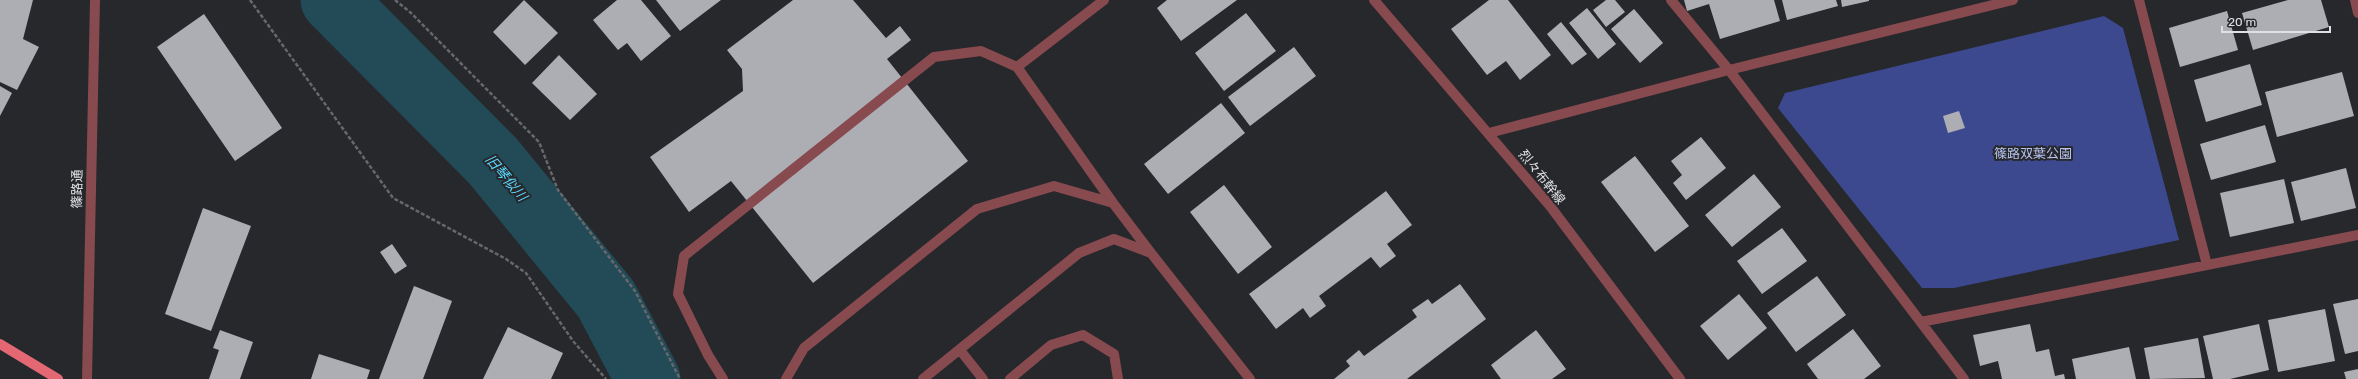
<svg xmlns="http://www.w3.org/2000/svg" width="2358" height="379" viewBox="0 0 2358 379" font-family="Rubik,'Noto Sans JP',sans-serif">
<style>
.green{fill:#3d498f}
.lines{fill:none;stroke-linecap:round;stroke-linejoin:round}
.river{stroke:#224a57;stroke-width:65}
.building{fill:#adaeb4}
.path{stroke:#66686b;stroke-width:2.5;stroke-dasharray:4 2;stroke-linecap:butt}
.minor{stroke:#874a4f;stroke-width:10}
.major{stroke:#e46774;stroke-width:10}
.labels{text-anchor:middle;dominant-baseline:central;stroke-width:4;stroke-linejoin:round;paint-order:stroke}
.park-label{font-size:13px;fill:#b9c5f0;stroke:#26282c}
.street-label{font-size:13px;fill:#dfe0e3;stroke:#26282c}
.water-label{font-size:14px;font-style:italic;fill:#59d7fe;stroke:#26282c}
</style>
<rect width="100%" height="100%" fill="#26282c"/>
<!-- green -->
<path class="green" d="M 2104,16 L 2123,28 L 2179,240 L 1954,288 L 1922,288 L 1778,108 L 1785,93 Z"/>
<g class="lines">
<!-- river -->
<path class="river" d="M 333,0 L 493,161 L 606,299 L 648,379"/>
</g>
<!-- building -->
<path class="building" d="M 0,0 L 33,0 L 23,39 L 39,47 L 17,90 L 0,82 Z
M 524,0 L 558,33 L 525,65 L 493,32 Z
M 617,0 L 641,0 L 671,36 L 641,61 L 627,43 L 618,50 L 593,20 Z
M 656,0 L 721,0 L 680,31 Z
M 793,0 L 853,0 L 886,38 L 900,26 L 911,40 L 887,59 L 968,161 L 813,283 L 731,181 L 689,212 L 650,157 L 743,91 L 742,69 L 727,50 Z
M 1167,0 L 1237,0 L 1181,41 L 1157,8 Z
M 1489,0 L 1508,0 L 1551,55 L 1520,80 L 1506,61 L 1487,75 L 1451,29 Z
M 1606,0 L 1615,0 L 1625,12 L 1606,27 L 1593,10 Z
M 1684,0 L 1774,0 L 1780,21 L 1720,39 L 1709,4 L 1687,11 Z
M 1782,0 L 1836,0 L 1838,6 L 1787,20 Z
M 1841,0 L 1869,0 L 1869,1 L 1842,7 Z
M 2288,0 L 2321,0 L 2329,27 L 2253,50 L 2242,13 Z
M 1587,8 L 1616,44 L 1598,59 L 1569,23 Z
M 1634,9 L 1663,43 L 1640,63 L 1611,29 Z
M 2227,11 L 2238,50 L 2180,67 L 2169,28 Z
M 1246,13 L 1276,51 L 1224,91 L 1195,53 Z
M 204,14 L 282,128 L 235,161 L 157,47 Z
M 1561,22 L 1587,54 L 1572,65 L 1547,34 Z
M 1294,47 L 1316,76 L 1250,126 L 1228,97 Z
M 559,55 L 597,94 L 570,120 L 532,83 Z
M 2250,64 L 2262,105 L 2206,122 L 2194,80 Z
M 2342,72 L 2354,116 L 2277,137 L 2265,92 Z
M 0,86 L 12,93 L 0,116 Z
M 1221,103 L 1245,133 L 1168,194 L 1144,164 Z
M 1959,111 L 1965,128 L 1948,133 L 1943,116 Z
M 2265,125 L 2276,162 L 2211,180 L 2200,144 Z
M 1701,137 L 1726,168 L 1686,200 L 1673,183 L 1682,175 L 1671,161 Z
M 1635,156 L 1689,226 L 1655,252 L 1601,182 Z
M 2346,168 L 2356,208 L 2301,221 L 2291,182 Z
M 1754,174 L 1781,207 L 1732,247 L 1705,215 Z
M 2284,179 L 2294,223 L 2230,237 L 2220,193 Z
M 1224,185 L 1272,247 L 1238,274 L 1190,212 Z
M 1386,191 L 1412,225 L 1387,244 L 1396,256 L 1380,268 L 1371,257 L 1319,296 L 1326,306 L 1310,318 L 1303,308 L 1276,329 L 1249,294 Z
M 203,208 L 251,226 L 211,331 L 165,314 Z
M 1782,228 L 1807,261 L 1762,294 L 1737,261 Z
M 392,244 L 407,266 L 395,274 L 380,252 Z
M 1817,276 L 1846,315 L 1796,352 L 1767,313 Z
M 1460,284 L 1486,319 L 1407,379 L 1334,379 L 1350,366 L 1346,361 L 1359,350 L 1364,356 L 1417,317 L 1412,310 L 1428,299 L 1432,304 Z
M 414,286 L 452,301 L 423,379 L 379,379 Z
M 1739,294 L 1767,328 L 1728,360 L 1700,326 Z
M 2358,299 L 2358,351 L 2345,354 L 2333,304 Z
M 2325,309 L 2335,361 L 2278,372 L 2268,320 Z
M 2030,324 L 2036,352 L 2049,349 L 2055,376 L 2064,374 L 2065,379 L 2002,379 L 1998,361 L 1980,366 L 1973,335 Z
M 2259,324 L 2269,370 L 2230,379 L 2213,379 L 2203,336 Z
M 508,327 L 563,353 L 551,379 L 483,379 Z
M 1853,329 L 1881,366 L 1864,379 L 1818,379 L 1807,364 Z
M 220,330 L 253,342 L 240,379 L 209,379 L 219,350 L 213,348 Z
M 1536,330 L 1566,369 L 1552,379 L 1501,379 L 1491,365 Z
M 2198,338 L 2205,378 L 2150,379 L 2144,348 Z
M 2129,347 L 2136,379 L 2076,379 L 2072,359 Z
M 319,354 L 370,370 L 367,379 L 311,379 Z
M 2358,369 L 2358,379 L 2346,379 L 2344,372 Z"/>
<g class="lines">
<!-- path -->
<path class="path" d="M 250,0 L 393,198 L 506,259 L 526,273 L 573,341 L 606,379
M 395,0 L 411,13 L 539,142 L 558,190 L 635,291 L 680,379"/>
<!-- minor -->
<path class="minor" d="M 1374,0 L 1550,206 L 1680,379
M 1671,0 L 1729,70 L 1964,379
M 2139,0 L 2207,265
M 2355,0 L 2358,13
M 1017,67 L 1104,0
M 1489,133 L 1729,70 L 2013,0
M 1921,322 L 2358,235
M 960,350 L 983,379
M 87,379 L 95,0
M 723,379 L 708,355 L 678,294 L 684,256 L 934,57 L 981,51 L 1017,67 L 1113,203
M 786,379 L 804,348 L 977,209 L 1054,186 L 1113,203 L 1151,253
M 923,379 L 1079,253 L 1114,239 L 1151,253 L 1250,379
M 1010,379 L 1051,345 L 1083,335 L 1114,354 L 1118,379"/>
<!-- major -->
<path class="major" d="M 0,344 L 58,379"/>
</g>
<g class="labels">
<!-- park labels -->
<g class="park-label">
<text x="2033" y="153">篠路双葉公園</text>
</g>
<!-- street labels -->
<g class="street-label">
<text transform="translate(1542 177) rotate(51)">烈々布幹線</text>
<text transform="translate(77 189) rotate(-89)">篠路通</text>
</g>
<!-- water labels -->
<g class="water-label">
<text transform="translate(506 178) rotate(50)">旧琴似川</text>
</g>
</g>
<!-- scale -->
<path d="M2222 26v6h108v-6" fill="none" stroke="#dfe0e3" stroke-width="2"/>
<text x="2228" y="26" font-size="12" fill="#dfe0e3" stroke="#26282c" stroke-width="3" paint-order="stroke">20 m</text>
</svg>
